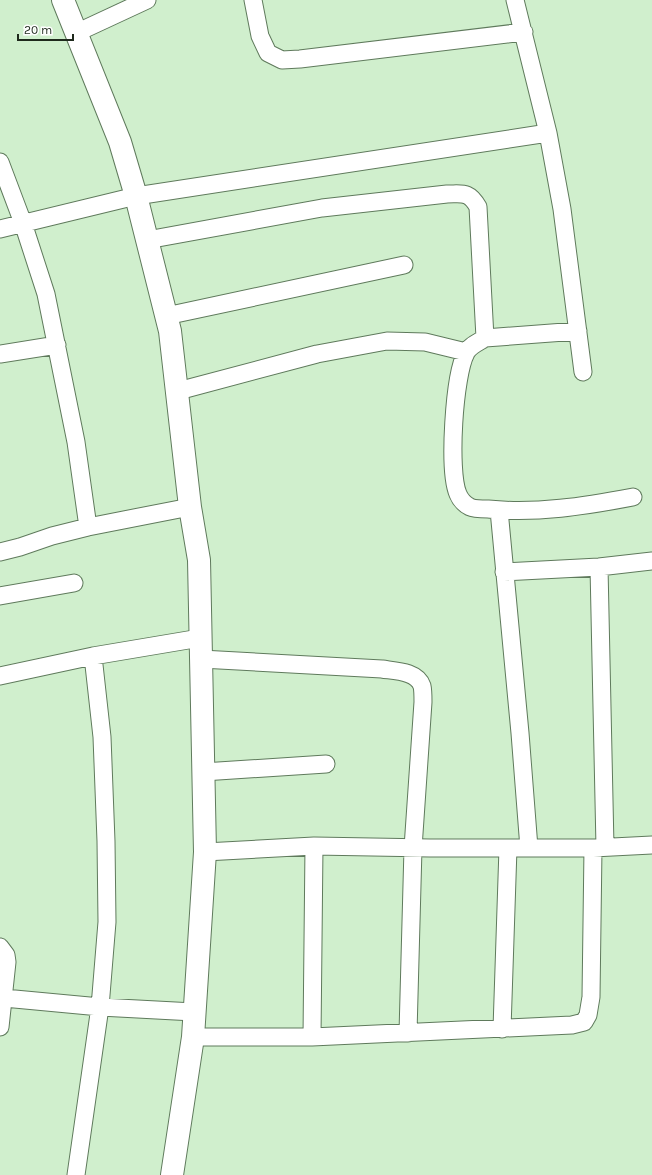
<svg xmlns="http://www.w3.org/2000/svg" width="652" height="1175" viewBox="0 0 652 1175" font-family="Karla,sans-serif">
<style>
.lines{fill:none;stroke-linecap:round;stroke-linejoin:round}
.street-casing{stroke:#5f7a5c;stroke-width:19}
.secondary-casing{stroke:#5f7a5c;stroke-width:24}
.street{stroke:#fff;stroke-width:17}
.secondary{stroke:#fff;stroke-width:22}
</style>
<rect width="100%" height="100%" fill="#d0efcd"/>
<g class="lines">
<defs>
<path id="street" d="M 253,0 L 260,36 L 268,53 L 282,60 L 300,59 L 524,32
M 515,0 L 548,133 L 562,209 L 583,372
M 76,33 L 147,0
M 0,162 L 23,223 L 46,294 L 76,442 L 88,527
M 0,229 L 136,196 L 548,133
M 147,240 L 322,208 L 447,194 C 463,194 469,191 478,207 L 485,338
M 166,316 L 404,265
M 578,331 L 485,338 C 479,342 469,346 466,353 C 454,375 448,471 458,494 C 460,499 464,504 470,507 C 474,509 482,509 488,509 C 536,514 585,506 633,497
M 0,354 L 57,345
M 178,391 L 317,354 L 387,341 L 425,342 L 466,352
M 499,510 L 520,733 L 529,848
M 0,552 L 20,547 L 52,536 L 88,527 L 190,507
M 599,567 L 605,847
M 504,572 L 599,567 L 652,561
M 0,596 L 74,583
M 201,659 L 382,669 C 395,671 417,671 422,686 C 423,690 423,697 423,702 L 413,848 L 408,1033
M 0,676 L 93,656 L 200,638
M 203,772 L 326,764
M 205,852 L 314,846 L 430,848 L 593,848 L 652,845
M 0,947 L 6,955 L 7,962 L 0,1027
M 4,998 L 100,1007 L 194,1012
M 502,1029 L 508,848
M 193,1037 L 312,1037 L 572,1025 L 584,1022 L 588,1015 L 591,997 L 593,848
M 312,1037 L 314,846
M 76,1175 L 100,1007 L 107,922 L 106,841 L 102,737 L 93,656"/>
<path id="secondary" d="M 63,0 L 120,142 L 136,196 L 170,331 L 190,507 L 199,560 L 205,852 L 193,1037 L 172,1175"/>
</defs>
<!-- street casing -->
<use href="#street" class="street-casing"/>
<!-- secondary casing -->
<use href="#secondary" class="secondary-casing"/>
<!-- street -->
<use href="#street" class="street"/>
<!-- secondary -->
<use href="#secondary" class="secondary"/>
</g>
<!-- scale -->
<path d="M18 34v6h55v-6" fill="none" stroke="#1e291c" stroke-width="2"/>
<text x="24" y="34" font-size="12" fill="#1e291c" stroke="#ffffff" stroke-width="3" paint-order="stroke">20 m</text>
</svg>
